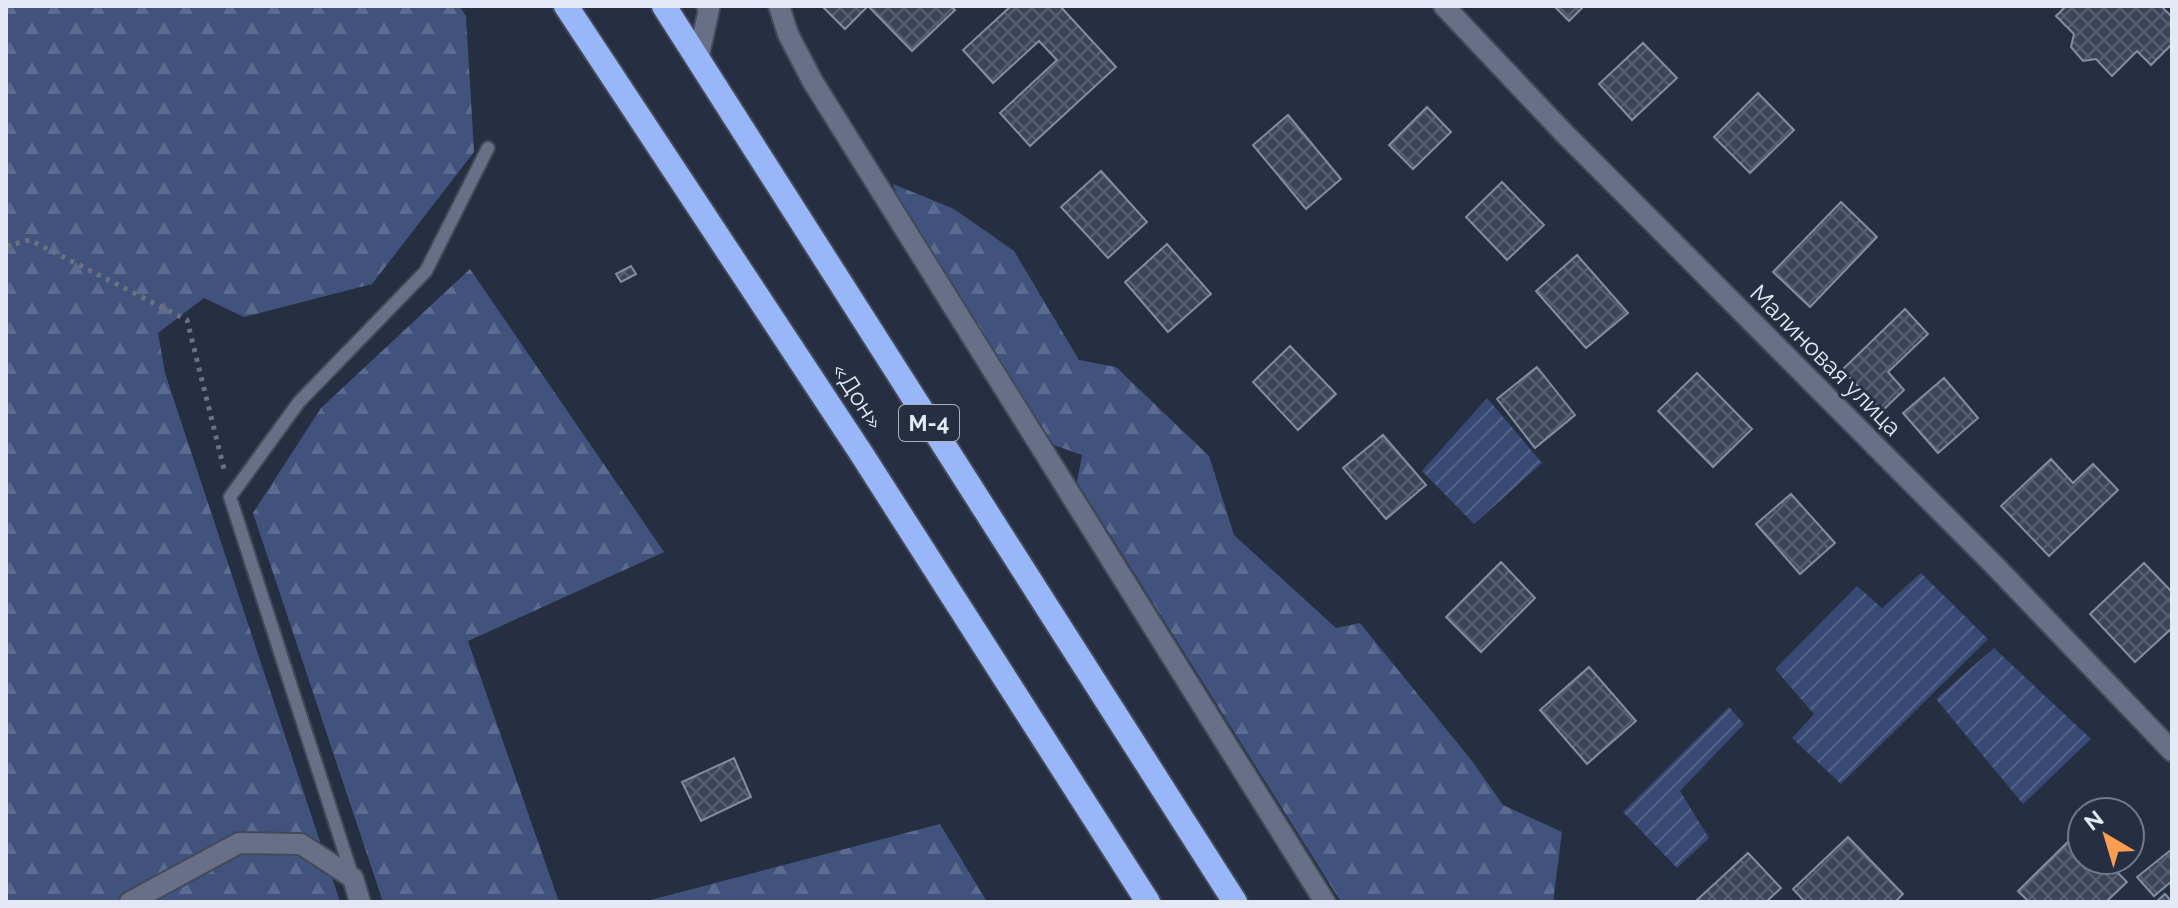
<svg xmlns="http://www.w3.org/2000/svg" width="2178" height="908" viewBox="0 0 2178 908" font-family="Raleway,sans-serif">
<style>
.forest{fill:url(#forest-firs)}
.garden{fill:url(#garden-furrows)}
.building{fill:url(#building-cross-hatch);stroke:#838da3;stroke-width:2}
.lines{fill:none;stroke-linecap:round;stroke-linejoin:round}
.lane-casing{stroke:#424958;stroke-width:16}
.street-casing{stroke:#424958;stroke-width:24}
.secondary-casing{stroke:#424958;stroke-width:24}
.highway-casing{stroke:#424958;stroke-width:28}
.path{stroke:#6a7282;stroke-width:5;stroke-dasharray:4 6;stroke-linecap:butt}
.lane{stroke:#677086;stroke-width:12}
.street{stroke:#677086;stroke-width:20}
.secondary{stroke:#677086;stroke-width:20}
.highway{stroke:#99b6f9;stroke-width:24}
.labels{text-anchor:middle;dominant-baseline:central;stroke-width:6;stroke-linejoin:round;paint-order:stroke}
.shield{fill:#262e41;stroke:#aab1bf;stroke-width:2}
.shield-label{font-size:22px;font-weight:bold;fill:#e3e9f5}
.street-label{font-size:24px;fill:#e3e9f5;stroke:#262e41}
</style>
<defs>
<pattern id="forest-firs" width="22" height="20" patternUnits="userSpaceOnUse" patternTransform="scale(2)"><rect width="22" height="20" fill="#41537d"/><path d="M5 1l3.5 6h-7zM16 11l3.5 6h-7z" fill="#5c6c90"/></pattern>
<pattern id="garden-furrows" width="10" height="10" patternUnits="userSpaceOnUse" patternTransform="scale(2)"><rect width="10" height="10" fill="#384973"/><path d="M-1 1l2-2M0 10L10 0M9 11l2-2" fill="none" stroke="#556388"/></pattern>
<pattern id="building-cross-hatch" width="8" height="8" patternUnits="userSpaceOnUse" patternTransform="scale(2)"><rect width="8" height="8" fill="#3d4659"/><path d="M0 0l8 8M0 8l8-8" fill="none" stroke="#596171"/></pattern>
</defs>
<rect width="100%" height="100%" fill="#262e41"/>
<!-- forest -->
<path class="forest" d="M 6,6 L 459,6 L 466,16 L 474,152 L 372,284 L 244,317 L 204,298 L 158,333 L 165,373 L 340,902 L 6,902 Z
M 893,184 L 954,209 L 1014,251 L 1079,360 L 1116,367 L 1209,456 L 1234,535 L 1336,628 L 1360,623 L 1472,761 L 1503,805 L 1562,832 L 1553,902 L 1341,902 L 1077,482 L 1082,455 L 1054,445 L 1032,414 L 907,221 Z
M 470,269 L 664,552 L 468,641 L 559,902 L 383,902 L 253,513 L 321,408 Z
M 940,824 L 987,902 L 643,902 Z"/>
<!-- garden -->
<path class="garden" d="M 1487,398 L 1542,463 L 1474,524 L 1422,471 Z
M 1921,573 L 1988,639 L 1841,784 L 1792,738 L 1814,714 L 1775,669 L 1857,586 L 1882,608 Z
M 1994,648 L 2091,739 L 2023,804 L 1936,699 Z
M 1729,707 L 1744,724 L 1680,791 L 1709,838 L 1677,868 L 1623,812 Z"/>
<!-- building -->
<path class="building" d="M 822,6 L 868,6 L 845,29 Z
M 868,6 L 951,6 L 955,10 L 912,51 Z
M 1011,6 L 1060,6 L 1116,67 L 1030,146 L 1000,113 L 1057,60 L 1039,41 L 993,83 L 963,50 Z
M 1554,6 L 1584,6 L 1569,21 Z
M 2066,6 L 2161,6 L 2172,17 L 2172,44 L 2151,65 L 2137,51 L 2112,76 L 2096,59 L 2083,61 L 2071,47 L 2074,34 L 2056,16 Z
M 1643,43 L 1677,78 L 1632,120 L 1599,84 Z
M 1758,93 L 1794,130 L 1750,173 L 1714,137 Z
M 1427,107 L 1451,132 L 1413,169 L 1389,145 Z
M 1288,115 L 1341,179 L 1306,209 L 1253,145 Z
M 1101,171 L 1147,222 L 1108,258 L 1061,207 Z
M 1502,182 L 1544,225 L 1507,260 L 1466,217 Z
M 1841,202 L 1877,237 L 1810,307 L 1773,272 Z
M 1167,244 L 1211,294 L 1168,332 L 1125,282 Z
M 1577,255 L 1628,313 L 1586,348 L 1536,291 Z
M 631,266 L 636,274 L 621,282 L 616,274 Z
M 1905,309 L 1928,334 L 1888,372 L 1904,390 L 1882,411 L 1842,370 Z
M 1290,346 L 1336,394 L 1298,430 L 1253,382 Z
M 1537,367 L 1575,415 L 1535,448 L 1497,399 Z
M 1697,373 L 1752,429 L 1713,467 L 1658,411 Z
M 1944,378 L 1978,418 L 1938,453 L 1903,413 Z
M 1383,435 L 1426,485 L 1386,519 L 1343,468 Z
M 2051,459 L 2073,483 L 2093,464 L 2118,490 L 2049,556 L 2001,506 Z
M 1791,494 L 1835,543 L 1800,574 L 1756,524 Z
M 1501,562 L 1535,598 L 1481,652 L 1446,617 Z
M 2144,563 L 2172,592 L 2172,628 L 2135,662 L 2090,614 Z
M 1589,667 L 1636,721 L 1587,764 L 1540,710 Z
M 734,758 L 751,797 L 701,821 L 682,782 Z
M 2078,832 L 2082,836 L 2082,860 L 2105,860 L 2127,882 L 2106,902 L 2029,902 L 2018,891 Z
M 1848,837 L 1903,894 L 1895,902 L 1805,902 L 1793,889 Z
M 2172,849 L 2172,881 L 2154,896 L 2137,877 Z
M 1748,853 L 1781,888 L 1766,902 L 1699,902 L 1697,900 Z
M 2165,894 L 2172,902 L 2156,902 Z"/>
<g class="lines">
<defs>
<path id="lane" d="M 352,875 L 230,497 L 299,402 L 426,271 L 488,148"/>
<path id="street" d="M 779,6 L 788,34 L 813,82 L 1325,902
M 1444,6 L 1563,132 L 1996,567 L 2172,751
M 130,902 L 239,843 L 301,844 L 353,878 L 360,902"/>
<path id="secondary" d="M 698,59 L 709,9 L 707,6"/>
<path id="highway" d="M 566,6 L 861,453 L 1148,902
M 664,6 L 1235,902"/>
</defs>
<!-- lane casing -->
<use href="#lane" class="lane-casing"/>
<!-- street casing -->
<use href="#street" class="street-casing"/>
<!-- secondary casing -->
<use href="#secondary" class="secondary-casing"/>
<!-- highway casing -->
<use href="#highway" class="highway-casing"/>
<!-- path -->
<path class="path" d="M 6,246 L 30,240 L 187,320 L 224,469"/>
<!-- lane -->
<use href="#lane" class="lane"/>
<!-- street -->
<use href="#street" class="street"/>
<!-- secondary -->
<use href="#secondary" class="secondary"/>
<!-- highway -->
<use href="#highway" class="highway"/>
</g>
<g class="labels">
<!-- shield labels -->
<rect class="shield" x="899" y="405" width="60" height="36" rx="6"/>
<g class="shield-label">
<text x="929" y="423">М-4</text>
</g>
<!-- street labels -->
<g class="street-label">
<text transform="translate(1826 360) rotate(45)">Малиновая улица</text>
<text transform="translate(858 396) rotate(57)">«Дон»</text>
</g>
</g>
<!-- border -->
<rect width="2178" height="908" fill="none" stroke="#e3e9f5" stroke-width="16"/>
<!-- north arrow -->
<g transform="translate(2106 836) rotate(322)"><circle r="38" fill="#262e41" stroke="#727989" stroke-width="2"/>
<path d="M0-6L14 30L0 20L-14 30Z" fill="#fc9d53"/>
<text y="-12" font-size="22" font-weight="bold" text-anchor="middle" fill="#e3e9f5">N</text>
</g>
</svg>
